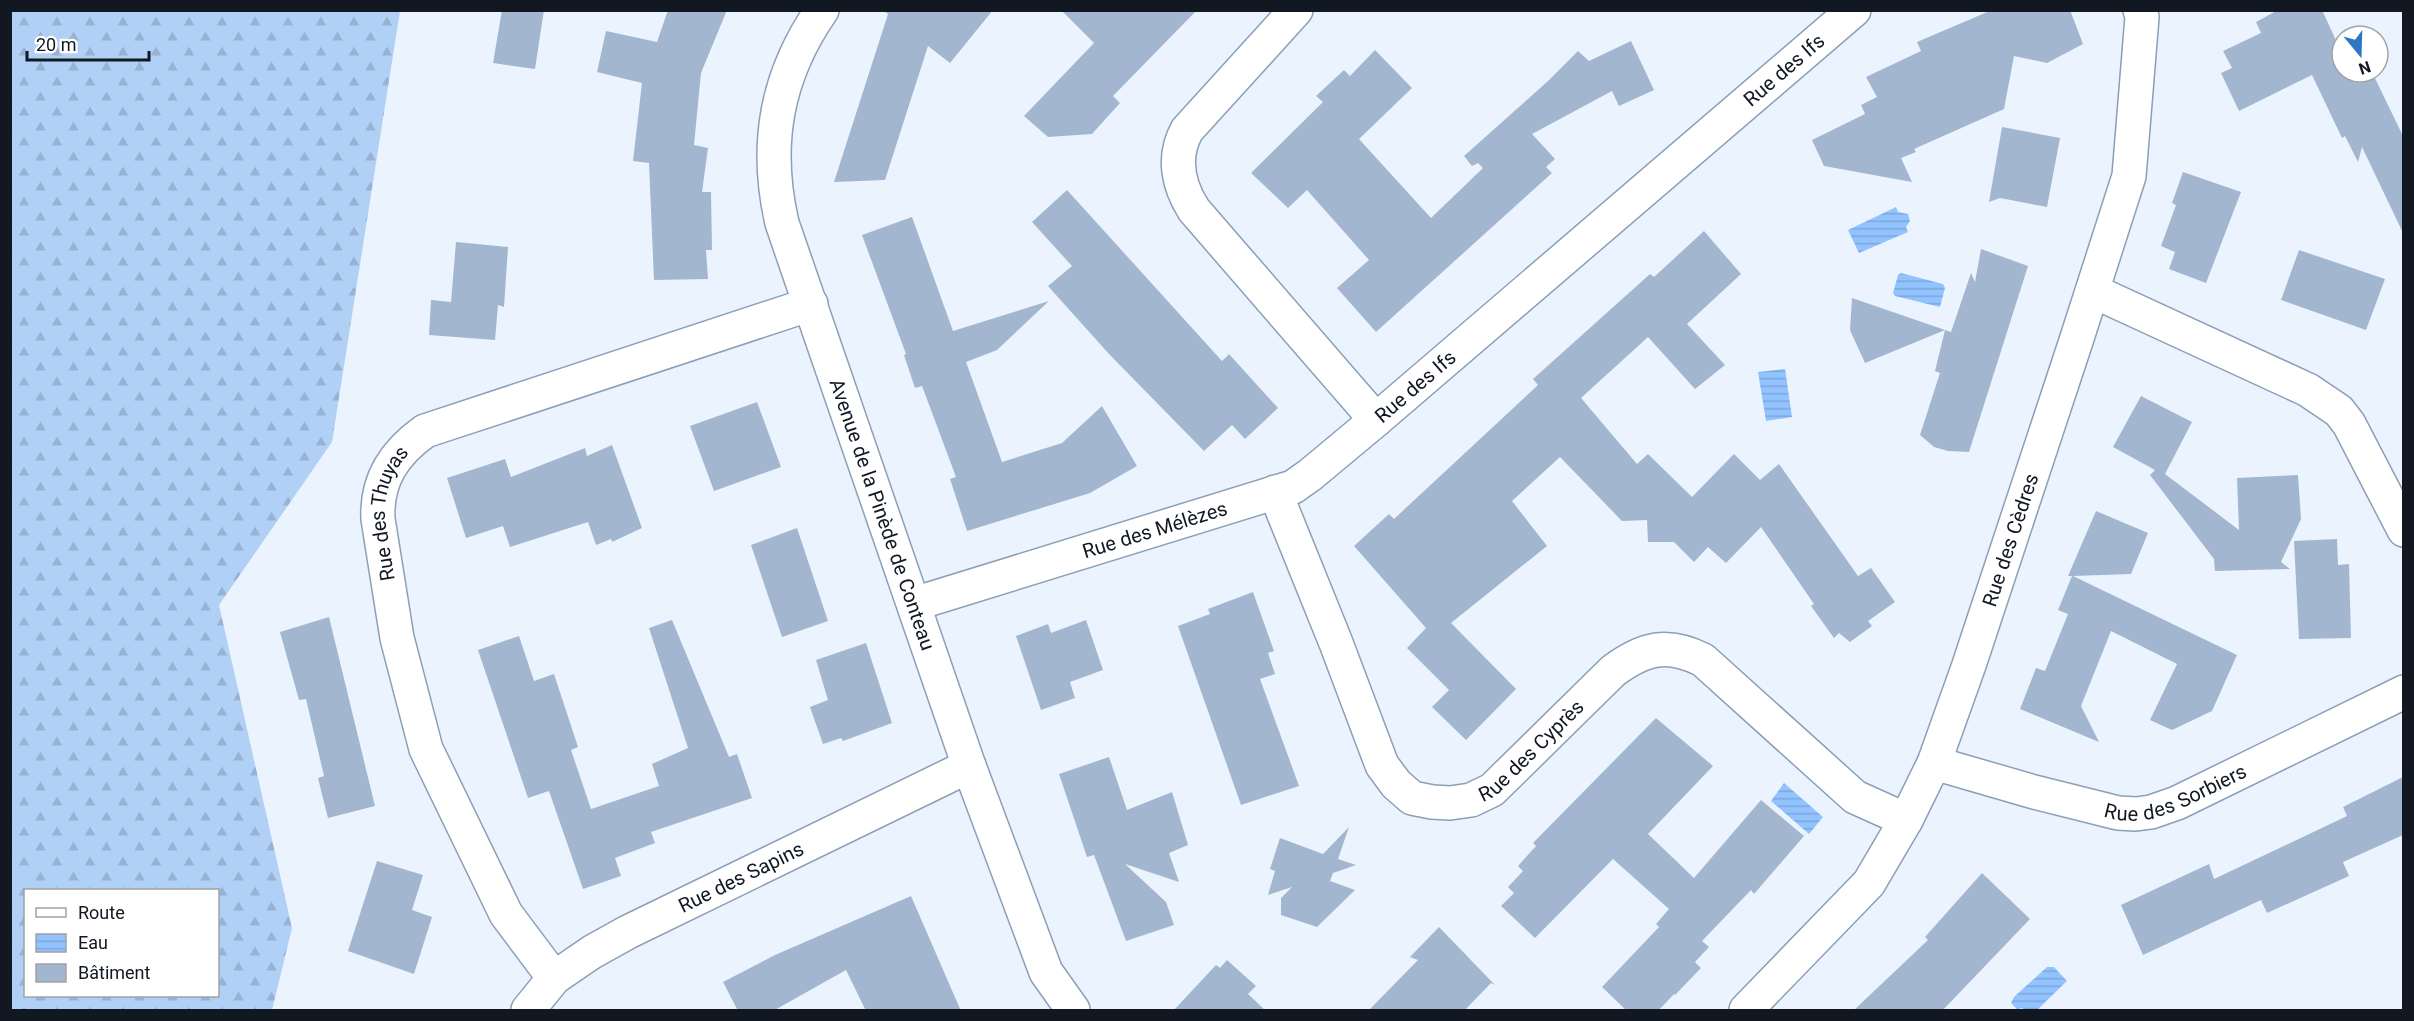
<svg xmlns="http://www.w3.org/2000/svg" width="2414" height="1021" viewBox="0 0 2414 1021" font-family="Roboto,sans-serif">
<style>
.forest{fill:url(#forest-firs);fill-rule:evenodd}
.water{fill:url(#water-rules)}
.building{fill:#a3b6cf}
.lines{fill:none;stroke-linecap:round;stroke-linejoin:round}
.minor-casing{stroke:#8b9fb6;stroke-width:36}
.minor{stroke:#fff;stroke-width:33}
.labels{text-anchor:middle;dominant-baseline:central;stroke-width:4.5;stroke-linejoin:round;paint-order:stroke}
.street-label{font-size:20px;fill:#111821;stroke:#fff}
</style>
<defs>
<pattern id="forest-firs" width="22" height="20" patternUnits="userSpaceOnUse" patternTransform="scale(1.5)"><rect width="22" height="20" fill="#b1d0f5"/><path d="M5 1l3.5 6h-7zM16 11l3.5 6h-7z" fill="#97b2d2"/></pattern>
<pattern id="water-rules" width="6" height="5" patternUnits="userSpaceOnUse" patternTransform="scale(1.5)"><rect width="6" height="5" fill="#92c3ff"/><path d="M0 2.5h6" fill="none" stroke="#7da7da"/></pattern>
</defs>
<rect width="100%" height="100%" fill="#ebf4fe"/>
<!-- forest -->
<path class="forest" d="M 10,11 L 400,11 L 332,442 L 219,605 L 292,928 L 272,1010 L 11,1010 ZM 26,890 L 218,890 L 218,996 L 26,996 Z"/>
<!-- water -->
<path class="water" d="M 1896,207 L 1898,212 L 1908,214 L 1910,221 L 1906,227 L 1908,232 L 1859,253 L 1848,230 Z
M 1901,273 L 1943,284 L 1945,288 L 1940,307 L 1895,296 L 1893,293 L 1898,275 Z
M 1785,369 L 1792,417 L 1766,421 L 1758,372 Z
M 1784,783 L 1823,817 L 1809,834 L 1771,801 Z
M 2047,967 L 2054,967 L 2067,981 L 2037,1010 L 2025,1010 L 2022,1008 L 2017,1009 L 2011,1003 L 2014,997 Z"/>
<!-- building -->
<path class="building" d="M 502,10 L 544,10 L 535,69 L 493,63 Z
M 668,10 L 727,10 L 701,73 L 694,145 L 708,148 L 702,192 L 711,192 L 712,250 L 706,250 L 708,279 L 654,280 L 649,163 L 633,161 L 642,83 L 597,72 L 606,31 L 657,42 Z
M 883,10 L 993,10 L 950,63 L 928,46 L 885,180 L 834,182 L 888,14 Z
M 1061,10 L 1197,10 L 1113,96 L 1120,103 L 1092,134 L 1048,137 L 1024,116 L 1094,43 Z
M 1992,10 L 2070,10 L 2083,44 L 2047,63 L 2014,56 L 2004,109 L 1914,149 L 1916,152 L 1901,158 L 1912,182 L 1824,166 L 1812,140 L 1865,114 L 1861,105 L 1877,97 L 1866,77 L 1921,51 L 1917,42 Z
M 2278,10 L 2322,10 L 2340,49 L 2342,48 L 2342,72 L 2372,72 L 2403,136 L 2403,233 L 2362,147 L 2358,162 L 2345,136 L 2342,138 L 2312,75 L 2239,111 L 2221,73 L 2232,68 L 2223,51 L 2261,33 L 2256,22 Z
M 1631,41 L 1654,90 L 1619,106 L 1612,91 L 1532,134 L 1555,159 L 1546,167 L 1552,173 L 1376,332 L 1337,288 L 1369,260 L 1307,190 L 1288,208 L 1251,173 L 1323,102 L 1316,96 L 1344,70 L 1350,76 L 1375,50 L 1412,88 L 1359,139 L 1431,218 L 1483,168 L 1478,163 L 1472,166 L 1464,156 L 1548,81 L 1578,51 L 1589,61 Z
M 2002,127 L 2060,138 L 2047,207 L 2000,198 L 1989,202 Z
M 2183,172 L 2241,192 L 2206,283 L 2169,269 L 2175,252 L 2161,246 L 2176,205 L 2172,203 Z
M 1067,190 L 1222,361 L 1229,354 L 1278,408 L 1245,439 L 1232,425 L 1204,451 L 1109,354 L 1048,286 L 1072,266 L 1032,222 Z
M 912,217 L 953,331 L 1049,301 L 997,350 L 966,362 L 1002,462 L 1062,443 L 1102,406 L 1137,466 L 1090,493 L 967,531 L 950,479 L 956,477 L 922,386 L 915,388 L 904,355 L 906,354 L 862,235 Z
M 1704,231 L 1741,274 L 1687,324 L 1725,365 L 1695,389 L 1648,337 L 1581,398 L 1637,464 L 1648,454 L 1692,497 L 1734,454 L 1760,480 L 1779,464 L 1858,576 L 1871,568 L 1895,602 L 1868,621 L 1872,626 L 1850,642 L 1839,633 L 1834,638 L 1811,606 L 1814,604 L 1761,527 L 1726,563 L 1708,547 L 1694,562 L 1674,542 L 1648,542 L 1647,520 L 1622,521 L 1560,457 L 1512,501 L 1547,546 L 1451,623 L 1516,689 L 1466,740 L 1432,707 L 1449,690 L 1407,648 L 1426,628 L 1354,546 L 1389,514 L 1394,519 L 1538,385 L 1533,379 L 1650,274 L 1654,277 Z
M 456,242 L 508,247 L 504,307 L 498,305 L 495,340 L 429,335 L 431,300 L 451,302 Z
M 1981,249 L 2028,266 L 1969,452 L 1948,451 L 1934,447 L 1920,435 L 1940,373 L 1935,371 L 1945,330 L 1865,363 L 1850,330 L 1852,298 L 1951,332 L 1971,273 L 1975,282 Z
M 2299,250 L 2385,279 L 2366,330 L 2281,300 Z
M 2141,396 L 2192,422 L 2165,474 L 2239,530 L 2237,478 L 2298,475 L 2301,519 L 2281,562 L 2290,569 L 2215,571 L 2214,559 L 2150,475 L 2155,470 L 2113,447 Z
M 757,402 L 781,467 L 714,491 L 690,426 Z
M 612,445 L 642,528 L 612,542 L 611,539 L 596,545 L 588,522 L 510,547 L 503,526 L 466,538 L 447,478 L 505,459 L 511,477 L 585,448 L 587,456 Z
M 2096,511 L 2148,533 L 2131,574 L 2073,576 L 2237,655 L 2212,711 L 2172,730 L 2150,720 L 2177,664 L 2111,631 L 2081,706 L 2099,742 L 2020,709 L 2036,668 L 2045,671 L 2068,614 L 2058,610 L 2072,576 L 2068,576 Z
M 797,528 L 828,621 L 782,637 L 751,545 Z
M 2337,539 L 2338,565 L 2349,564 L 2351,638 L 2299,639 L 2294,541 Z
M 1253,592 L 1274,651 L 1268,653 L 1275,674 L 1260,679 L 1299,786 L 1241,805 L 1178,626 L 1210,614 L 1208,609 Z
M 329,617 L 375,806 L 328,818 L 318,778 L 324,776 L 306,699 L 299,700 L 280,632 Z
M 672,620 L 729,757 L 737,754 L 752,798 L 651,832 L 655,843 L 615,858 L 621,876 L 583,889 L 549,791 L 528,798 L 478,650 L 519,636 L 534,681 L 554,674 L 578,747 L 571,750 L 591,809 L 659,786 L 652,764 L 688,748 L 649,628 Z
M 1086,620 L 1103,670 L 1070,682 L 1075,698 L 1041,710 L 1016,636 L 1048,624 L 1051,633 Z
M 866,643 L 892,723 L 843,741 L 841,738 L 823,744 L 810,707 L 828,700 L 816,660 Z
M 1656,718 L 1713,766 L 1648,834 L 1694,878 L 1761,800 L 1804,836 L 1754,894 L 1751,890 L 1702,941 L 1709,947 L 1695,962 L 1701,968 L 1675,995 L 1674,994 L 1658,1011 L 1627,1011 L 1602,987 L 1659,927 L 1656,924 L 1669,909 L 1613,859 L 1535,938 L 1501,906 L 1514,893 L 1508,887 L 1523,871 L 1518,866 L 1536,846 L 1533,843 Z
M 1109,757 L 1127,810 L 1172,792 L 1188,845 L 1169,853 L 1179,882 L 1125,864 L 1166,902 L 1174,925 L 1126,941 L 1094,855 L 1087,857 L 1059,774 Z
M 2403,777 L 2403,835 L 2343,862 L 2349,876 L 2267,913 L 2261,900 L 2143,955 L 2121,905 L 2209,864 L 2214,879 L 2347,816 L 2343,807 Z
M 1349,827 L 1338,859 L 1356,865 L 1333,873 L 1330,881 L 1355,890 L 1317,927 L 1281,915 L 1281,898 L 1292,887 L 1268,895 L 1275,871 L 1270,869 L 1280,838 L 1323,854 Z
M 377,861 L 423,875 L 412,910 L 432,917 L 414,974 L 348,951 Z
M 1982,873 L 2030,919 L 1942,1011 L 1853,1011 L 1928,940 L 1925,937 Z
M 911,896 L 961,1011 L 866,1011 L 846,970 L 773,1011 L 738,1011 L 723,982 L 775,955 Z
M 1439,927 L 1495,985 L 1491,983 L 1464,1011 L 1368,1011 L 1418,960 L 1410,957 Z
M 1227,960 L 1256,986 L 1248,994 L 1266,1011 L 1173,1011 L 1216,965 L 1220,968 Z"/>
<g class="lines">
<defs>
<g id="minor">
<path id="s1" d="M 822,10 C 776,76 764,145 782,223 L 969,766 L 1046,972 L 1073,1010"/>
<path d="M 1296,10 L 1187,130 C 1172,157 1178,185 1194,210 L 1376,420"/>
<path d="M 2093,291 L 2308,390 L 2339,411 L 2349,424 L 2404,530"/>
<path id="s2" d="M 1275,492 L 1336,643 L 1382,765 L 1396,784 L 1412,798 L 1432,802 L 1450,803 L 1471,800 L 1492,790 L 1613,671 C 1644,648 1667,642 1703,660 L 1855,797 L 1906,820"/>
<path id="s3" d="M 914,604 L 1293,487 L 1310,475 L 1376,420 L 1854,10"/>
<path id="s4" d="M 1934,763 L 2034,792 L 2118,813 L 2136,814 L 2151,812 L 2177,803 L 2404,692"/>
<path id="s5" d="M 554,978 L 506,914 L 426,749 L 397,638 L 378,519 C 376,480 394,453 425,431 L 811,304"/>
<path id="s6" d="M 528,1010 L 554,978 L 592,952 L 628,932 L 969,766"/>
<path id="s7" d="M 1746,1010 L 1869,883 L 1906,820 L 1934,763 L 1969,665 L 2077,338 L 2129,176 L 2142,17 L 2140,10"/>
</g>
</defs>
<!-- minor casing -->
<use href="#minor" class="minor-casing"/>
<!-- minor -->
<use href="#minor" class="minor"/>
</g>
<g class="labels">
<!-- street labels -->
<g class="street-label">
<text stroke="none"><textPath href="#s3" startOffset="1041">Rue des Ifs</textPath></text>
<text stroke="none"><textPath href="#s3" startOffset="555">Rue des Ifs</textPath></text>
<text stroke="none"><textPath href="#s1" startOffset="532">Avenue de la Pinède de Conteau</textPath></text>
<text stroke="none"><textPath href="#s5" startOffset="506">Rue des Thuyas</textPath></text>
<text stroke="none"><textPath href="#s3" startOffset="252">Rue des Mélèzes</textPath></text>
<text stroke="none"><textPath href="#s7" startOffset="549">Rue des Cèdres</textPath></text>
<text stroke="none"><textPath href="#s2" startOffset="476">Rue des Cyprès</textPath></text>
<text stroke="none"><textPath href="#s4" startOffset="252">Rue des Sorbiers</textPath></text>
<text stroke="none"><textPath href="#s6" startOffset="254">Rue des Sapins</textPath></text>
</g>
</g>
<!-- border -->
<rect width="2414" height="1021" fill="none" stroke="#111821" stroke-width="24"/>
<!-- legend -->
<rect x="24" y="889" width="195" height="108" fill="#ffffff" stroke="#a0a3a6" stroke-width="1.5"/>
<rect x="36" y="908" width="30" height="9" fill="#ffffff" stroke="#a0a3a6" stroke-width="1.5"/>
<text x="78" y="919" font-size="18" fill="#111821">Route</text>
<rect x="36" y="934" width="30" height="18" fill="url(#water-rules)" stroke="#a0a3a6" stroke-width="1.5"/>
<text x="78" y="949" font-size="18" fill="#111821">Eau</text>
<rect x="36" y="964" width="30" height="18" fill="#a3b6cf" stroke="#a0a3a6" stroke-width="1.5"/>
<text x="78" y="979" font-size="18" fill="#111821">Bâtiment</text>
<!-- north arrow -->
<g transform="translate(2360 54) rotate(161)"><circle r="28" fill="#ffffff" stroke="#a0a3a6" stroke-width="1.5"/>
<path d="M0-4.5L10 22L0 15L-10 22Z" fill="#2d75c5"/>
<text y="-9" font-size="16" font-weight="bold" text-anchor="middle" fill="#111821">N</text>
</g>
<!-- scale -->
<path d="M27 51v9h122v-9" fill="none" stroke="#111821" stroke-width="3"/>
<text x="36" y="51" font-size="18" fill="#111821" stroke="#ffffff" stroke-width="4.5" paint-order="stroke">20 m</text>
</svg>
